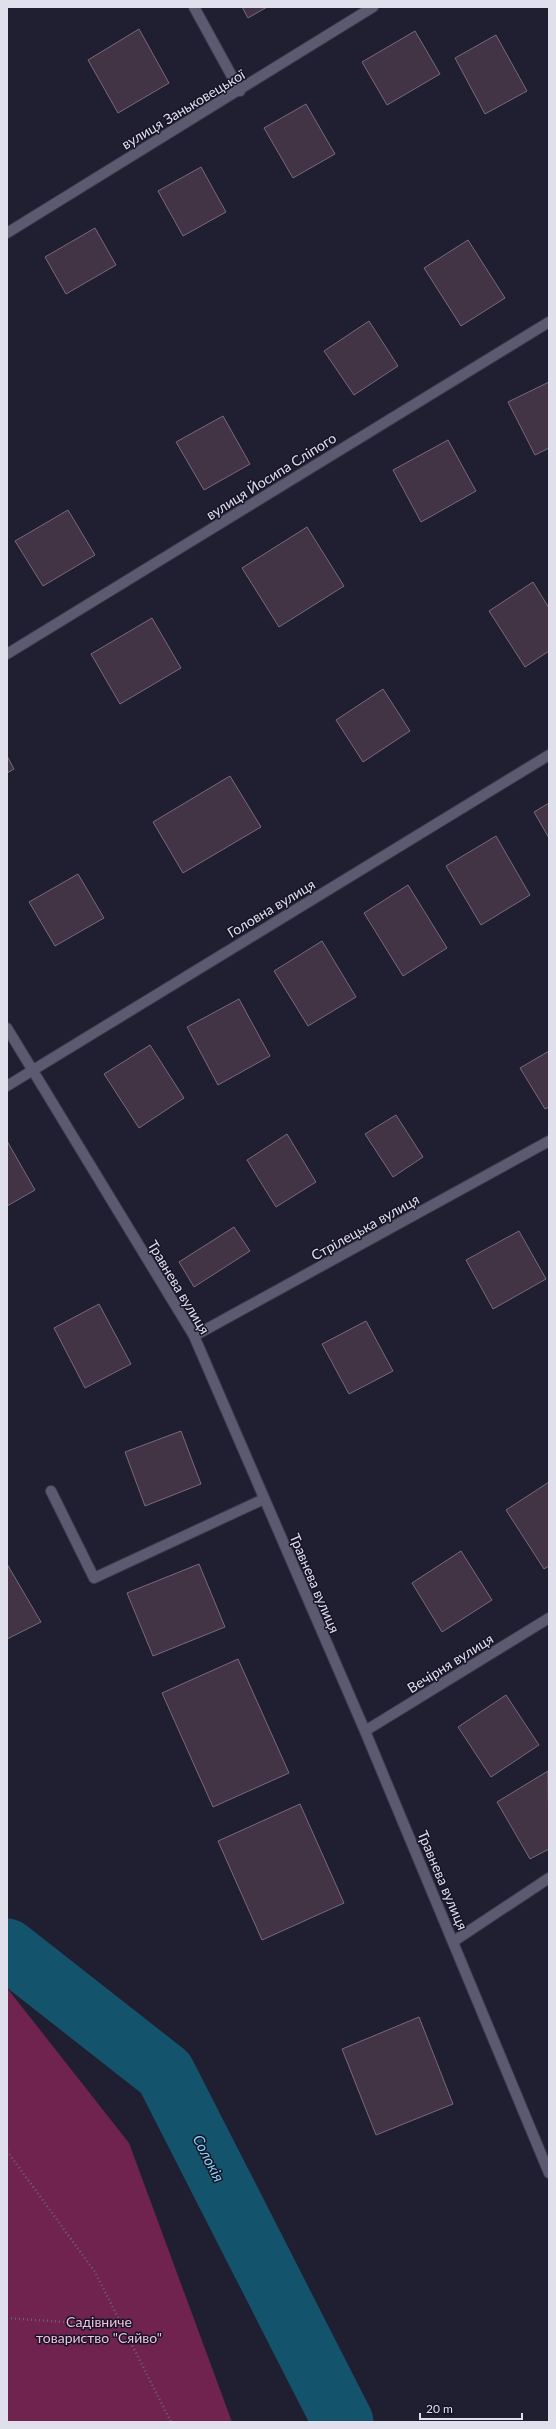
<svg xmlns="http://www.w3.org/2000/svg" width="556" height="2429" viewBox="0 0 556 2429" font-family="Lato,sans-serif">
<style>
.green{fill:#6f234e}
.lines{fill:none;stroke-linecap:round;stroke-linejoin:round}
.river{stroke:#14536c;stroke-width:61}
.building{fill:#423345;stroke:#7a697e}
.lane-casing{stroke:#3d3b4b;stroke-width:12}
.street-casing{stroke:#3d3b4b;stroke-width:12}
.path{stroke:#686677;stroke-width:2.5;stroke-dasharray:1 3;stroke-linecap:butt}
.lane{stroke:#5c5a71;stroke-width:10}
.street{stroke:#5c5a71;stroke-width:10}
.labels{text-anchor:middle;dominant-baseline:central;stroke-width:3;stroke-linejoin:round;paint-order:stroke}
.street-label{font-size:14px;fill:#e0dfec;stroke:#171427}
.park-label{font-size:14px;fill:#f1c1d7;stroke:#171427}
.water-label{font-size:15px;font-style:italic;fill:#84d1f5;stroke:#171427}
</style>
<rect width="100%" height="100%" fill="#201e31"/>
<!-- green -->
<path class="green" d="M 7,1988 L 129,2143 L 232,2422 L 7,2422 Z"/>
<g class="lines">
<!-- river -->
<path class="river" d="M 7,1949 L 165,2073 L 343,2422"/>
</g>
<!-- building -->
<path class="building" d="M 242,7 L 267,7 L 248,18 Z
M 139,29 L 169,83 L 118,113 L 88,60 Z
M 415,31 L 440,74 L 387,105 L 362,62 Z
M 496,35 L 527,91 L 485,114 L 455,58 Z
M 306,104 L 335,154 L 293,178 L 264,128 Z
M 201,167 L 226,212 L 183,236 L 158,191 Z
M 95,228 L 116,265 L 66,294 L 45,257 Z
M 468,240 L 505,298 L 461,326 L 424,268 Z
M 369,321 L 398,366 L 354,395 L 324,351 Z
M 549,382 L 549,448 L 535,455 L 508,402 Z
M 223,416 L 250,464 L 204,490 L 176,442 Z
M 448,440 L 476,491 L 421,522 L 393,470 Z
M 68,510 L 95,555 L 43,586 L 15,541 Z
M 307,527 L 344,586 L 279,627 L 242,568 Z
M 533,582 L 549,608 L 549,651 L 525,667 L 489,611 Z
M 152,618 L 181,668 L 120,704 L 91,654 Z
M 383,689 L 410,731 L 363,762 L 336,720 Z
M 7,756 L 14,769 L 7,773 Z
M 230,776 L 261,827 L 183,873 L 153,822 Z
M 549,803 L 549,838 L 534,812 Z
M 496,836 L 530,895 L 481,925 L 446,866 Z
M 78,874 L 104,918 L 55,946 L 29,902 Z
M 408,885 L 447,948 L 403,976 L 364,913 Z
M 322,941 L 356,997 L 308,1026 L 274,971 Z
M 239,999 L 270,1056 L 218,1085 L 187,1027 Z
M 150,1045 L 184,1098 L 139,1128 L 104,1074 Z
M 549,1051 L 549,1107 L 545,1109 L 520,1068 Z
M 396,1115 L 423,1157 L 393,1177 L 365,1134 Z
M 287,1134 L 316,1182 L 276,1207 L 247,1160 Z
M 7,1141 L 35,1190 L 7,1206 Z
M 234,1227 L 250,1251 L 194,1287 L 179,1262 Z
M 519,1231 L 546,1279 L 493,1309 L 466,1260 Z
M 99,1304 L 131,1364 L 85,1388 L 54,1328 Z
M 366,1321 L 393,1371 L 349,1394 L 322,1344 Z
M 181,1431 L 201,1484 L 145,1506 L 125,1452 Z
M 549,1482 L 549,1566 L 544,1569 L 506,1510 Z
M 461,1551 L 492,1600 L 442,1632 L 412,1583 Z
M 7,1564 L 41,1622 L 7,1639 Z
M 199,1564 L 225,1627 L 153,1656 L 127,1593 Z
M 238,1659 L 289,1773 L 213,1807 L 162,1693 Z
M 506,1695 L 539,1745 L 491,1777 L 458,1727 Z
M 548,1771 L 549,1849 L 530,1859 L 497,1802 Z
M 300,1804 L 344,1903 L 262,1940 L 218,1841 Z
M 419,2017 L 453,2104 L 376,2135 L 342,2049 Z"/>
<g class="lines">
<defs>
<path id="lane" d="M 51,1491 L 94,1578 L 264,1499"/>
<path id="street" d="M 194,7 L 240,91
M 7,233 L 373,7
M 7,654 L 549,322
M 7,1028 L 194,1336 L 365,1731 L 549,2173
M 7,1086 L 549,755
M 194,1336 L 549,1141
M 365,1731 L 549,1618
M 454,1941 L 549,1878"/>
</defs>
<!-- lane casing -->
<use href="#lane" class="lane-casing"/>
<!-- street casing -->
<use href="#street" class="street-casing"/>
<!-- path -->
<path class="path" d="M 7,2151 L 95,2272 L 171,2422
M 7,2318 L 121,2326"/>
<!-- lane -->
<use href="#lane" class="lane"/>
<!-- street -->
<use href="#street" class="street"/>
</g>
<g class="labels">
<!-- street labels -->
<g class="street-label">
<text transform="translate(183 109) rotate(-31)">вулиця Заньковецької</text>
<text transform="translate(271 476) rotate(-32)">вулиця Йосипа Сліпого</text>
<text transform="translate(271 908) rotate(-31)">Головна вулиця</text>
<text transform="translate(365 1227) rotate(-29)">Стрілецька вулиця</text>
<text transform="translate(179 1287) rotate(59)">Травнева вулиця</text>
<text transform="translate(315 1583) rotate(67)">Травнева вулиця</text>
<text transform="translate(450 1663) rotate(-32)">Вечірня вулиця</text>
<text transform="translate(443 1880) rotate(67)">Травнева вулиця</text>
</g>
<!-- park labels -->
<g class="park-label">
<text x="99" y="2321">Садівниче<tspan x="99" dy="16">товариство "Сяйво"</tspan></text>
</g>
<!-- water labels -->
<g class="water-label">
<text transform="translate(209 2158) rotate(63)">Солокія</text>
</g>
</g>
<!-- border -->
<rect width="556" height="2429" fill="none" stroke="#e0dfec" stroke-width="16"/>
<!-- scale -->
<path d="M420 2413v6h102v-6" fill="none" stroke="#e0dfec" stroke-width="2"/>
<text x="426" y="2413" font-size="12" fill="#e0dfec" stroke="#171427" stroke-width="3" paint-order="stroke">20 m</text>
</svg>
